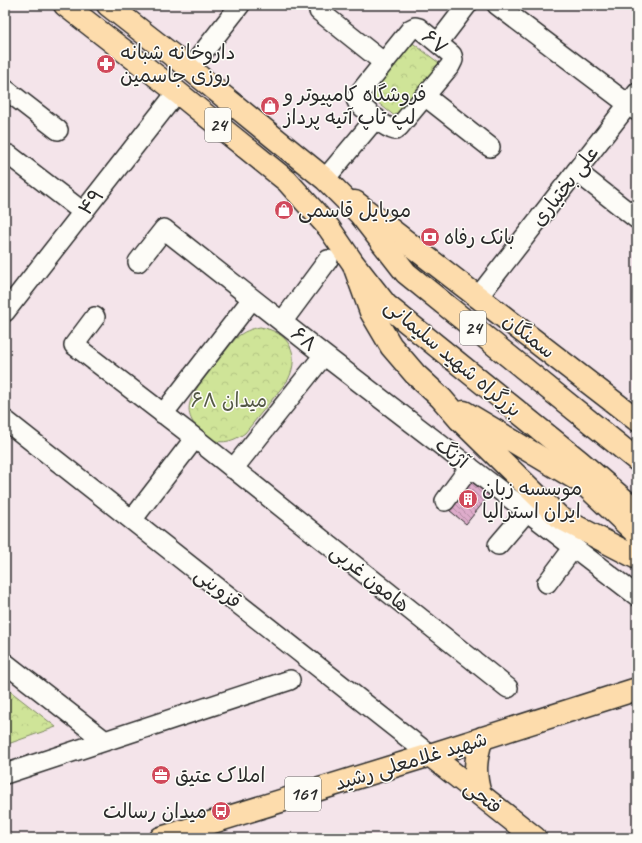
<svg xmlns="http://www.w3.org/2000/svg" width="642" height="843" viewBox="0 0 642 843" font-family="Caveat,'Playpen Sans Arabic',sans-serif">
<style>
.park{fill:url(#park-crowns);stroke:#7d8862}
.building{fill:url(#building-back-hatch);stroke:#2b2b2b}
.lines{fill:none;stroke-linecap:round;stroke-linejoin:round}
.minor-casing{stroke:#2b2b2b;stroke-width:22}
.major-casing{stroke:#2b2b2b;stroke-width:25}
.highway-casing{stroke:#2b2b2b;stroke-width:25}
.minor{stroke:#fdfcf7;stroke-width:19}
.major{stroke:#fddcac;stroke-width:22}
.highway{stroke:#fddcac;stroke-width:22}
.labels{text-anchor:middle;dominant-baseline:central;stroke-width:3;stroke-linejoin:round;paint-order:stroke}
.shield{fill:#fdfcf7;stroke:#6a6a68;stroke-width:1}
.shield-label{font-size:19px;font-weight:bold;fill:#2b2b2b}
.street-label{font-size:20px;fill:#2b2b2b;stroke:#fdfcf7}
.poi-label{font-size:20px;fill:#2b2b2b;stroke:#fdfcf7;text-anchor:start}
.park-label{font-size:20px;fill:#545946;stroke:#fdfcf7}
</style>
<defs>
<pattern id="park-crowns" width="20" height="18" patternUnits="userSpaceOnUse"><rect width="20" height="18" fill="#cfe498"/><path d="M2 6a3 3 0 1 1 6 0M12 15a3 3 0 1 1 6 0" fill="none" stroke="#b2c483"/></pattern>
<pattern id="building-back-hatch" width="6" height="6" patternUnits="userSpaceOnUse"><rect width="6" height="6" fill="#deaccb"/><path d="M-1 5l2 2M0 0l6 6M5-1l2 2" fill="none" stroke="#b48ca5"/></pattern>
</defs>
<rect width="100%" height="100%" fill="#f4e4ea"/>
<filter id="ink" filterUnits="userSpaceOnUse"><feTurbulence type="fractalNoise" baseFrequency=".025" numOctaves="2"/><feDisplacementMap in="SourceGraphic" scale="8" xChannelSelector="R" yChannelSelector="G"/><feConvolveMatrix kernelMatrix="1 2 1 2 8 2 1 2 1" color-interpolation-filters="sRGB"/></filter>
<g filter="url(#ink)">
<!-- park -->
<path class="park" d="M 410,41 L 439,63 L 396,117 L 368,95 Z
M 260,327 C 289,332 301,354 288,380 L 245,433 C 234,441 220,446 208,437 C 176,414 190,396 210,371 C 218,360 227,349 236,338 C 244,331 251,329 260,327 Z
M 5,687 L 56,727 L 5,745 Z"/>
<!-- building -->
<path class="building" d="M 471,475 L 492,492 L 466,524 L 444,506 Z"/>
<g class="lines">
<defs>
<path id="minor" d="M 497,5 L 637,111
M 319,11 L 383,62
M 415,27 L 419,28 L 452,55 L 453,60 L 450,66 L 399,127 L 395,130 C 381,126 368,112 358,103 L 356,99 L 357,96 L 411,29 Z
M 438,43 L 467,5
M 190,69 L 240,5
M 5,89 L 58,130
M 425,96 L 490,147
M 9,155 L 83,212
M 576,171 L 637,219
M 330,173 L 376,118
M 138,262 L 164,229 L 324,355 L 637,596
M 478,297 L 637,93
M 5,312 L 177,92
M 95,317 L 74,345 L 195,438 L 508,688
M 282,322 L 328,260
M 163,414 L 252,299
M 5,420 L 430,755
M 233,469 L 324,355
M 445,501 L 470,467
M 132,520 L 195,438
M 498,545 L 527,511
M 547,583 L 574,547
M 5,663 L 105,741
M 5,774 L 290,680"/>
<path id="major" d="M 355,202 L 637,420
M 355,268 L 371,312 L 391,346 L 415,374 L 441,398 L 460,420 L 560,518 L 637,558
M 464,412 L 583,483 L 637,534
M 430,755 L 535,838
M 480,794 C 474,774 475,759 482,738
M 161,838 L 430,755 L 637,689"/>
<path id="highway" d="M 65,5 L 177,92 L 287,181 L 329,228 L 353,263 L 386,305 L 579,461 L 637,511
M 108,5 L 190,69 L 325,179 L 360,214 L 406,273 L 637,460"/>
</defs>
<!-- minor casing -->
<use href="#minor" class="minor-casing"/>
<!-- major casing -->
<use href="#major" class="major-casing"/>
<!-- highway casing -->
<use href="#highway" class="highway-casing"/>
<!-- minor -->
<use href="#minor" class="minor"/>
<!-- major -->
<use href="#major" class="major"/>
<!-- highway -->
<use href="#highway" class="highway"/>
</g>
</g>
<!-- icons -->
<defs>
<symbol id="pharmacy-disc" viewBox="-11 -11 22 22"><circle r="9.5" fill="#d1495b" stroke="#fdfcf7"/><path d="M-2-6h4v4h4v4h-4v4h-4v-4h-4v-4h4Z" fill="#fff"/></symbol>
<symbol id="shop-disc" viewBox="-11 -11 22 22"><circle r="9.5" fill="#d1495b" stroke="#fdfcf7"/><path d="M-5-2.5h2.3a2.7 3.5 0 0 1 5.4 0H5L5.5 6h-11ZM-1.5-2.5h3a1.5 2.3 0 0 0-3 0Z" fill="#fff"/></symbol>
<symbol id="bank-disc" viewBox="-11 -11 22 22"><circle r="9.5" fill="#d1495b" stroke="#fdfcf7"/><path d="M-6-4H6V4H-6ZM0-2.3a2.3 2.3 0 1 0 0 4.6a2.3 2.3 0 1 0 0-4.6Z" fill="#fff"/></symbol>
<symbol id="building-disc" viewBox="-11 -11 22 22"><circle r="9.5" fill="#d1495b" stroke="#fdfcf7"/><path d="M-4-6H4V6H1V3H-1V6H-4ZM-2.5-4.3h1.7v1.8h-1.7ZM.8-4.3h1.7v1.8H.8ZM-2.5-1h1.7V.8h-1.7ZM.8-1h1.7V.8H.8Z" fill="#fff"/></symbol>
<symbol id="office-disc" viewBox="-11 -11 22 22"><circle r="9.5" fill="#d1495b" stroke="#fdfcf7"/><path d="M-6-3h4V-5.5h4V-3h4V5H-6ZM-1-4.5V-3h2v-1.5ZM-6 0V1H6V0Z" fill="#fff"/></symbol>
<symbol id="bus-disc" viewBox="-11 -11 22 22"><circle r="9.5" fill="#d1495b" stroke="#fdfcf7"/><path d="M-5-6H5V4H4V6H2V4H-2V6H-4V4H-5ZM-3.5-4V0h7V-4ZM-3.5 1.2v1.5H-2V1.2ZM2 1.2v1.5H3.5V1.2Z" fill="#fff"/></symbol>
</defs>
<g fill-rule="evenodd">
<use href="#pharmacy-disc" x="95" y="53" width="22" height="22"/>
<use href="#shop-disc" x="259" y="95" width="22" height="22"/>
<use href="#shop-disc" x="273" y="199" width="22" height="22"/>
<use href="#bank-disc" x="419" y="226" width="22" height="22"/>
<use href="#building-disc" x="457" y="488" width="22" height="22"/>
<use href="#office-disc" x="150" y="764" width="22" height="22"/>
<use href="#bus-disc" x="210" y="800" width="22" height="22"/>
</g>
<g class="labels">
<!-- shield labels -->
<g class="shield">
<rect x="205" y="108" width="26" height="34" rx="3"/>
<rect x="460" y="311" width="26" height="34" rx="3"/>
<rect x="285" y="777" width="36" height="34" rx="3"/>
</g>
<g class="shield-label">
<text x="218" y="125">24</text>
<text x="473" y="328">24</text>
<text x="303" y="794">161</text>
</g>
<!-- street labels -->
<g class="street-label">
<text transform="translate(435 42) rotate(40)">۶۷</text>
<text transform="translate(565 186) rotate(-52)">علی بختیاری</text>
<text transform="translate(91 202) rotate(-52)">۴۹</text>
<text transform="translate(529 336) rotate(38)">سمنگان</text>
<text transform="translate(304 339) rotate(39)">۶۸</text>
<text transform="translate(453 358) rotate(40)">بزرگراه شهید سلیمانی</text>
<text transform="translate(452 453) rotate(38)">آژنگ</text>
<text transform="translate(370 578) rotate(39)">هامون غربی</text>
<text transform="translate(218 588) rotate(38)">قزوینی</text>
<text transform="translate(411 761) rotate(-17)">شهید غلامعلی رشید</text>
<text transform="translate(483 797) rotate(38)">فتحی</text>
</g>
<!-- poi labels -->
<g class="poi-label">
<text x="120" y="52">داروخانه شبانه<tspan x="120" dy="23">روزی جاسمین</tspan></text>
<text x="284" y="94">فروشگاه کامپیوتر و<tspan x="284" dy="23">لپ تاپ آتیه پرداز</tspan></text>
<text x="298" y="210">موبایل قاسمی</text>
<text x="444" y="237">بانک رفاه</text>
<text x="482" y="488">موسسه زبان<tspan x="482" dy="23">ایران استرالیا</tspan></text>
<text x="175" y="775">املاک عتیق</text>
<text x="207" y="811" text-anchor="end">میدان رسالت</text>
</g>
<!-- park labels -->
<g class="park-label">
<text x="229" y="400">میدان ۶۸</text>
</g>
</g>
<!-- margin -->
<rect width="642" height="843" fill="none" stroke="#fdfcf7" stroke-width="20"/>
<rect x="10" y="10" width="622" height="823" fill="none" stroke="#2b2b2b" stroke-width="1.5" filter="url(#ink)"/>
</svg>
